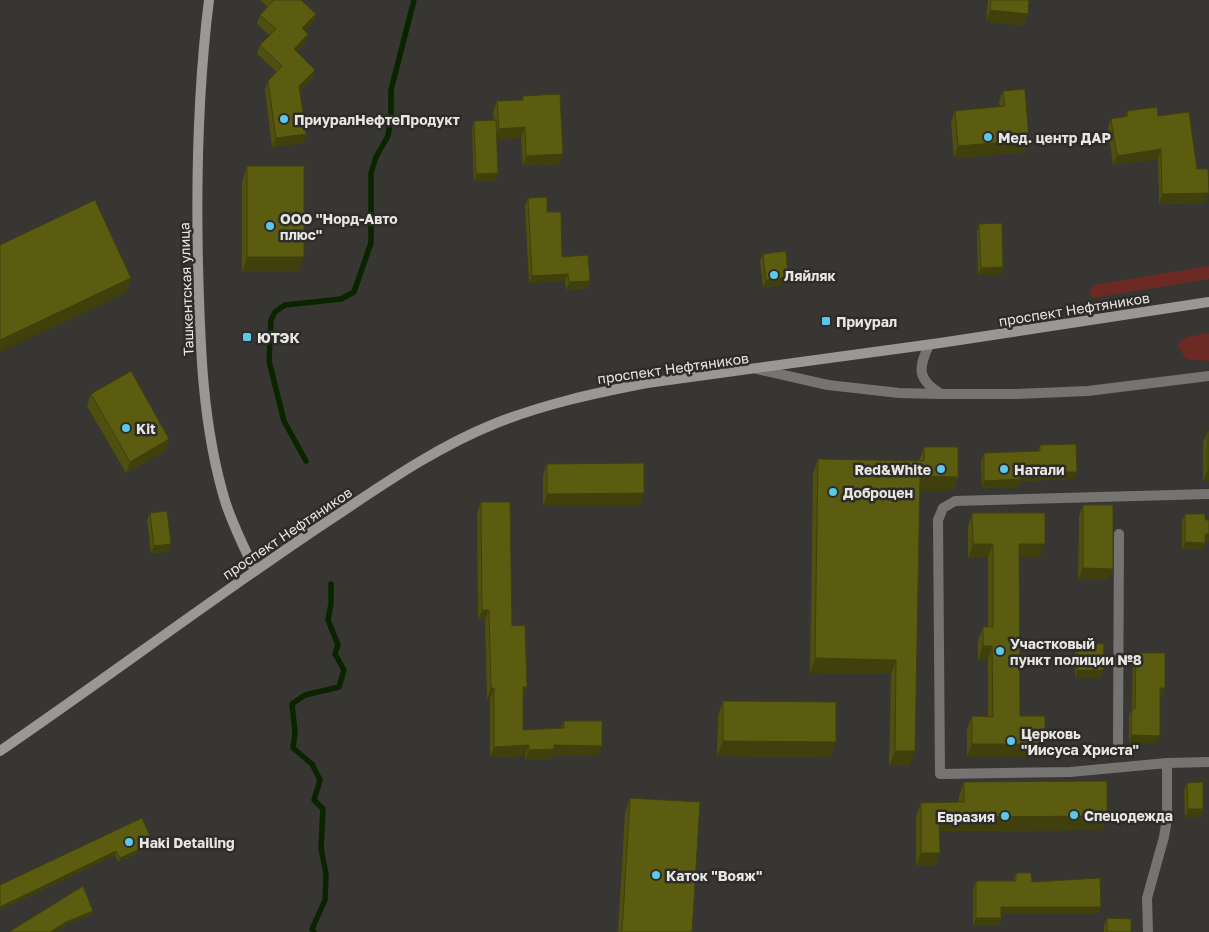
<svg xmlns="http://www.w3.org/2000/svg" width="1209" height="932" viewBox="0 0 1209 932" font-family="'Golos Text',sans-serif">
<style>
.green{fill:#6d2a24}
.lines{fill:none;stroke-linecap:round;stroke-linejoin:round}
.stream{stroke:#0b2400;stroke-width:5.5}
.minor{stroke:#767473;stroke-width:10}
.tertiary{stroke:#767473;stroke-width:10}
.secondary{stroke:#9a9795;stroke-width:10}
.wall{fill:#4f4f0f}
.shaded-wall{fill:#40400c}
.building{fill:#5c5c11;stroke:#40400c}
.poi-dot{fill:#5ac8e6;stroke:#2e2c28;stroke-width:2}
.labels{text-anchor:middle;dominant-baseline:central;stroke-width:5;stroke-linejoin:round;paint-order:stroke}
.poi-label{font-size:14px;font-weight:bold;fill:#e7e6e3;stroke:#2e2c28;text-anchor:start}
.street-label{font-size:14px;fill:#e7e6e3;stroke:#2e2c28}
</style>
<rect width="100%" height="100%" fill="#383632"/>
<!-- green -->
<path class="green" d="M 1209,266 L 1209,279 L 1093,298 L 1089,292 L 1093,285 Z
M 1209,333 L 1209,361 L 1186,359 L 1177,344 L 1187,337 Z"/>
<g class="lines">
<!-- stream -->
<path class="stream" d="M 306,461 L 284,421 L 269,361 L 271,320 L 275,312 L 285,305 L 341,299 L 354,292 L 371,243 L 371,173 L 376,157 L 388,136 L 391,116 L 391,90 L 414,0
M 314,932 L 312,929 L 325,900 L 326,874 L 321,848 L 323,809 L 314,800 L 320,780 L 312,764 L 293,748 L 295,733 L 292,704 L 305,695 L 339,687 L 344,670 L 335,654 L 338,645 L 328,620 L 331,604 L 331,584"/>
<!-- minor -->
<path class="minor" d="M 1209,494 L 955,501 L 943,508 L 938,520 L 940,774 L 1070,772 L 1167,763 L 1209,762
M 1118,743 L 1119,534
M 1148,932 L 1147,898 L 1164,837 L 1167,819 L 1167,763"/>
<!-- tertiary -->
<path class="tertiary" d="M 929,345 C 918,369 917,379 941,394
M 757,369 L 828,385 L 899,393 L 942,394 L 1015,394 L 1088,391 L 1209,376"/>
<!-- secondary -->
<path class="secondary" d="M 209,0 C 198,88 196,176 198,264 C 200,344 202,427 226,504 C 234,527 244,548 255,570
M 0,751 C 108,677 213,598 322,525 C 377,489 432,449 494,424 C 544,404 595,393 647,383 L 940,343 L 1209,302"/>
</g>
<!-- wall -->
<path class="wall" d="M 260,0 L 301,0 L 316,14 L 313,22 L 304,31 L 308,34 L 305,43 L 296,52 L 315,70 L 312,78 L 300,91 L 306,134 L 303,143 L 272,147 L 265,90 L 268,81 L 277,72 L 257,54 L 260,45 L 270,36 L 257,23 L 260,15 L 268,7 Z
M 988,0 L 1029,0 L 1023,26 L 986,21 Z
M 1003,91 L 1029,140 L 1025,152 L 954,158 L 951,122 L 955,111 L 1000,107 L 999,102 Z
M 523,96 L 559,164 L 523,166 L 521,138 L 497,139 L 498,173 L 495,181 L 474,182 L 472,128 L 474,121 L 494,120 L 493,112 L 497,101 L 522,100 Z
M 1127,111 L 1158,116 L 1197,169 L 1205,203 L 1159,204 L 1158,159 L 1113,165 L 1108,128 L 1111,119 L 1125,117 Z
M 247,166 L 298,272 L 242,272 L 242,181 Z
M 528,198 L 547,212 L 562,257 L 590,281 L 587,288 L 566,290 L 565,281 L 529,283 L 525,206 Z
M 979,224 L 1003,267 L 1001,275 L 978,275 L 977,231 Z
M 763,254 L 788,277 L 786,285 L 763,287 L 760,261 Z
M 91,394 L 169,439 L 165,451 L 126,473 L 87,406 Z
M 1208,431 L 1209,431 L 1209,481 L 1203,481 L 1203,442 Z
M 1040,445 L 1074,479 L 1020,481 L 1018,487 L 982,488 L 981,461 L 984,453 L 1038,451 Z
M 924,447 L 958,477 L 952,491 L 919,491 L 909,766 L 889,766 L 891,674 L 810,673 L 813,473 L 818,459 L 919,461 Z
M 547,464 L 644,493 L 640,505 L 543,505 L 543,475 Z
M 481,502 L 512,626 L 523,698 L 523,730 L 561,728 L 564,721 L 598,756 L 551,756 L 550,760 L 525,760 L 525,756 L 490,757 L 490,699 L 487,699 L 485,620 L 478,620 L 477,513 Z
M 1083,505 L 1108,580 L 1078,580 L 1079,516 Z
M 150,513 L 171,544 L 168,552 L 151,553 L 147,520 Z
M 972,513 L 1040,557 L 1019,557 L 1020,716 L 1045,744 L 1040,757 L 967,757 L 967,730 L 972,716 L 988,717 L 988,660 L 978,660 L 978,640 L 983,627 L 988,627 L 988,557 L 968,558 L 968,526 Z
M 1185,514 L 1205,520 L 1205,542 L 1202,550 L 1182,550 L 1182,521 Z
M 1078,643 L 1103,670 L 1100,678 L 1075,678 L 1075,651 Z
M 1136,653 L 1162,696 L 1160,696 L 1160,736 L 1157,743 L 1129,743 L 1129,716 L 1132,709 L 1133,660 Z
M 723,701 L 831,757 L 717,756 L 718,716 Z
M 964,782 L 1102,830 L 939,831 L 940,853 L 935,866 L 916,866 L 916,816 L 921,803 L 959,802 L 959,796 Z
M 1187,783 L 1203,809 L 1201,817 L 1185,817 L 1184,791 Z
M 630,798 L 692,932 L 618,932 L 625,813 Z
M 142,818 L 153,843 L 151,847 L 118,862 L 115,855 L 0,910 Z
M 1016,873 L 1032,882 L 1098,914 L 1001,914 L 1001,918 L 999,926 L 973,926 L 973,889 L 976,881 L 1013,881 Z
M 1107,918 L 1131,932 L 1104,932 L 1104,926 Z"/>
<!-- shaded-wall -->
<path class="shaded-wall" d="M 990,10 L 1028,14 L 1023,26 L 986,21 Z
M 316,14 L 313,22 L 299,37 L 302,28 Z
M 308,34 L 305,43 L 290,58 L 294,49 Z
M 315,70 L 312,78 L 296,95 L 299,86 Z
M 525,127 L 521,138 L 495,139 L 499,129 Z
M 306,134 L 303,143 L 272,147 L 276,138 Z
M 1029,140 L 1025,152 L 954,158 L 958,146 Z
M 1161,149 L 1158,159 L 1113,165 L 1117,156 Z
M 563,154 L 559,164 L 523,166 L 526,156 Z
M 498,173 L 495,181 L 474,182 L 476,174 Z
M 1209,193 L 1205,203 L 1159,204 L 1162,194 Z
M 247,257 L 304,257 L 298,272 L 242,272 Z
M 1003,267 L 1001,275 L 978,275 L 981,268 Z
M 568,274 L 565,281 L 529,283 L 532,276 Z
M 788,277 L 786,285 L 763,287 L 766,280 Z
M 131,278 L 126,293 L 0,352 L 0,340 Z
M 590,281 L 587,288 L 566,290 L 569,282 Z
M 169,439 L 165,451 L 126,473 L 130,462 Z
M 1208,469 L 1209,469 L 1209,481 L 1203,481 Z
M 1077,472 L 1074,479 L 1020,481 L 1018,487 L 982,488 L 984,481 L 1020,473 Z
M 920,476 L 958,477 L 952,491 L 914,491 Z
M 644,493 L 640,505 L 543,505 L 547,494 Z
M 1205,534 L 1209,534 L 1209,542 L 1202,542 Z
M 1185,542 L 1205,543 L 1202,550 L 1182,550 Z
M 171,544 L 168,552 L 151,553 L 154,546 Z
M 973,544 L 993,544 L 988,557 L 968,558 Z
M 1019,544 L 1045,544 L 1040,557 L 1014,557 Z
M 1083,568 L 1113,569 L 1108,580 L 1078,580 Z
M 482,610 L 489,610 L 485,620 L 478,620 Z
M 983,646 L 992,646 L 988,660 L 978,660 Z
M 815,658 L 896,660 L 891,674 L 810,673 Z
M 1077,670 L 1103,670 L 1100,678 L 1075,678 Z
M 523,687 L 527,687 L 523,698 Z
M 491,688 L 494,688 L 490,699 L 487,699 Z
M 1160,688 L 1165,688 L 1162,696 L 1158,695 Z
M 1131,735 L 1160,736 L 1157,743 L 1129,743 Z
M 723,741 L 836,742 L 831,757 L 717,756 Z
M 972,744 L 1045,744 L 1040,757 L 967,757 Z
M 529,745 L 525,756 L 490,757 L 494,747 Z
M 554,745 L 602,746 L 598,756 L 551,756 L 550,760 L 525,760 L 529,750 Z
M 895,751 L 915,751 L 909,766 L 889,766 Z
M 1188,809 L 1203,809 L 1201,817 L 1185,817 Z
M 1107,816 L 1102,830 L 934,831 L 939,817 Z
M 153,843 L 151,847 L 118,862 L 120,858 Z
M 116,851 L 115,855 L 0,910 L 0,907 Z
M 921,853 L 940,853 L 935,866 L 916,866 Z
M 1001,907 L 1101,907 L 1098,914 L 999,914 Z
M 93,911 L 92,914 L 65,926 L 55,932 L 50,932 L 66,922 Z
M 976,918 L 1001,918 L 999,926 L 973,926 Z"/>
<!-- building -->
<path class="building" d="M 273,0 L 301,0 L 316,14 L 302,28 L 308,34 L 294,49 L 315,70 L 299,86 L 306,134 L 276,138 L 268,81 L 282,66 L 260,45 L 276,29 L 260,15 L 273,1 Z
M 991,0 L 1029,0 L 1028,14 L 990,10 Z
M 1025,89 L 1029,140 L 958,146 L 955,111 L 1005,106 L 1003,91 Z
M 560,94 L 563,154 L 526,156 L 525,127 L 499,129 L 497,101 L 523,100 L 523,96 Z
M 1157,107 L 1158,116 L 1189,112 L 1197,169 L 1208,169 L 1209,193 L 1162,194 L 1161,149 L 1117,156 L 1111,119 L 1128,116 L 1127,111 Z
M 496,120 L 498,173 L 476,174 L 474,121 Z
M 247,166 L 304,166 L 304,257 L 247,257 Z
M 547,197 L 547,212 L 561,212 L 562,257 L 588,255 L 590,281 L 569,282 L 568,274 L 532,276 L 528,198 Z
M 95,200 L 131,278 L 0,340 L 0,245 Z
M 1002,223 L 1003,267 L 981,268 L 979,224 Z
M 786,251 L 788,277 L 766,280 L 763,254 Z
M 131,371 L 169,439 L 130,462 L 91,394 Z
M 1208,431 L 1209,431 L 1209,469 L 1208,469 Z
M 1076,444 L 1077,472 L 1020,473 L 1021,479 L 984,481 L 984,453 L 1040,451 L 1040,445 Z
M 924,447 L 958,447 L 958,477 L 920,476 L 915,751 L 895,751 L 896,660 L 815,658 L 818,459 L 924,461 Z
M 644,463 L 644,493 L 547,494 L 547,464 Z
M 481,502 L 510,502 L 512,626 L 525,625 L 527,687 L 523,687 L 523,730 L 564,728 L 564,721 L 602,721 L 602,746 L 554,745 L 554,749 L 529,750 L 529,745 L 494,747 L 494,688 L 491,688 L 489,610 L 482,610 Z
M 1083,505 L 1113,505 L 1113,569 L 1083,568 Z
M 167,511 L 171,544 L 154,546 L 150,513 Z
M 972,513 L 1045,513 L 1045,544 L 1019,544 L 1020,716 L 1045,716 L 1045,744 L 972,744 L 972,716 L 993,717 L 992,646 L 983,646 L 983,627 L 993,627 L 993,544 L 973,544 Z
M 1185,514 L 1205,514 L 1205,520 L 1209,520 L 1209,534 L 1205,534 L 1205,543 L 1185,542 Z
M 1078,643 L 1104,644 L 1103,670 L 1077,670 Z
M 1136,653 L 1165,653 L 1165,688 L 1160,688 L 1160,736 L 1131,735 L 1132,709 L 1135,709 Z
M 723,701 L 836,702 L 836,742 L 723,741 Z
M 1107,781 L 1107,816 L 939,817 L 940,853 L 921,853 L 921,803 L 964,802 L 964,782 Z
M 1203,782 L 1203,809 L 1188,809 L 1187,783 Z
M 630,798 L 700,802 L 692,932 L 622,932 Z
M 142,818 L 153,843 L 120,858 L 116,851 L 0,907 L 0,885 Z
M 1016,873 L 1031,873 L 1032,882 L 1100,878 L 1101,907 L 1001,907 L 1001,918 L 976,918 L 976,881 L 1016,881 Z
M 83,886 L 93,911 L 66,922 L 50,932 L 9,932 Z
M 1107,918 L 1131,919 L 1131,932 L 1107,932 Z"/>
<!-- markers -->
<g class="poi-dot">
<circle cx="284" cy="119" r="5"/>
<circle cx="988" cy="137" r="5"/>
<circle cx="270" cy="226" r="5"/>
<circle cx="774" cy="275" r="5"/>
<rect x="821" y="316" width="10" height="10" rx="2.5"/>
<rect x="242" y="332" width="10" height="10" rx="2.5"/>
<circle cx="126" cy="428" r="5"/>
<circle cx="941" cy="469" r="5"/>
<circle cx="1004" cy="469" r="5"/>
<circle cx="833" cy="492" r="5"/>
<circle cx="1000" cy="651" r="5"/>
<circle cx="1011" cy="741" r="5"/>
<circle cx="1074" cy="815" r="5"/>
<circle cx="1005" cy="816" r="5"/>
<circle cx="129" cy="842" r="5"/>
<circle cx="656" cy="875" r="5"/>
</g>
<g class="labels">
<!-- poi labels -->
<g class="poi-label">
<text x="294" y="119">ПриуралНефтеПродукт</text>
<text x="998" y="137">Мед. центр ДАР</text>
<text x="280" y="218">ООО ''Норд-Авто<tspan x="280" dy="16">плюс''</tspan></text>
<text x="784" y="275">Ляйляк</text>
<text x="836" y="321">Приурал</text>
<text x="257" y="337">ЮТЭК</text>
<text x="136" y="428">Kit</text>
<text x="931" y="469" text-anchor="end">Red&amp;White</text>
<text x="1014" y="469">Натали</text>
<text x="843" y="492">Доброцен</text>
<text x="1010" y="643">Участковый<tspan x="1010" dy="16">пункт полиции №8</tspan></text>
<text x="1021" y="733">Церковь<tspan x="1021" dy="16">"Иисуса Христа"</tspan></text>
<text x="1084" y="815">Спецодежда</text>
<text x="995" y="816" text-anchor="end">Евразия</text>
<text x="139" y="842">Haki Detailing</text>
<text x="666" y="875">Каток "Вояж"</text>
</g>
<!-- street labels -->
<g class="street-label">
<text transform="translate(186 289) rotate(-92)">Ташкентская улица</text>
<text transform="translate(1074 309) rotate(-9)">проспект Нефтяников</text>
<text transform="translate(673 368) rotate(-8)">проспект Нефтяников</text>
<text transform="translate(287 533) rotate(-34)">проспект Нефтяников</text>
</g>
</g>
</svg>
